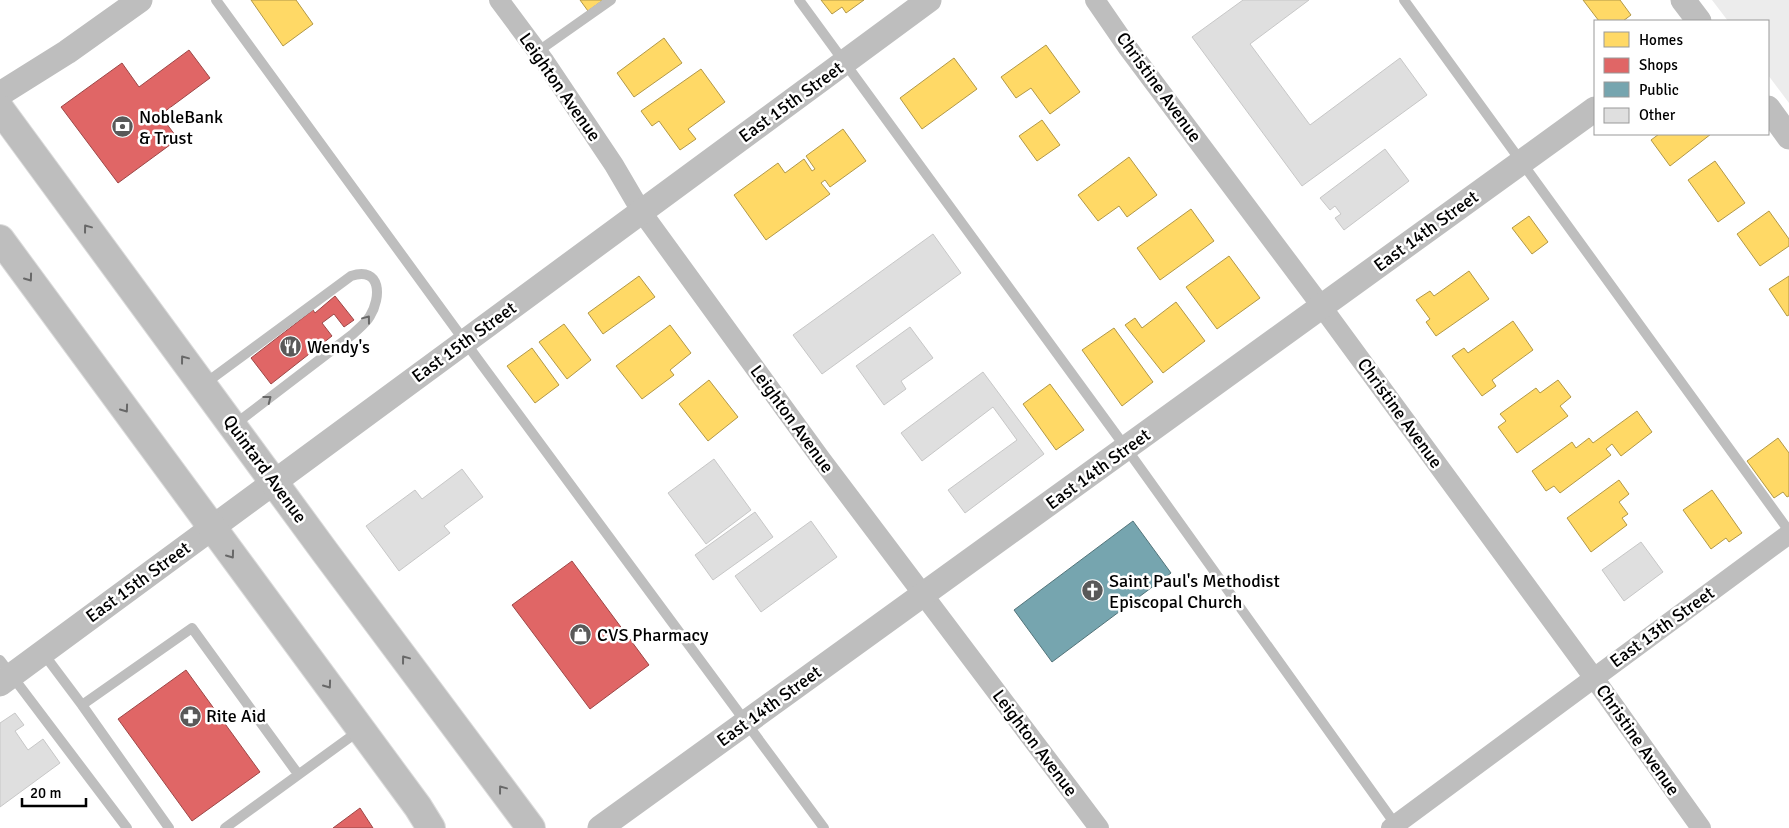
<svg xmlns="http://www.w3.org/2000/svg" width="1789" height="828" viewBox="0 0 1789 828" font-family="Signika,sans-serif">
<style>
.green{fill:#ececec}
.homes{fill:#ffd966;stroke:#b29847}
.shops{fill:#e06666;stroke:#9d4747}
.public{fill:#76a5af;stroke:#53747a}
.building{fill:#dfdfdf;stroke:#c7c7c7}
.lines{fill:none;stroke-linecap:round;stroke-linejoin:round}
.trunk-casing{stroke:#dbdbdb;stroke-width:30}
.service{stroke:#bebebe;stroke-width:10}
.minor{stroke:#bebebe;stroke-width:20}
.tertiary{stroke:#bebebe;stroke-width:25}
.trunk{stroke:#bebebe;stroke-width:28}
.oneway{stroke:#686868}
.labels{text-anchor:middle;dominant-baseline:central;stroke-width:5;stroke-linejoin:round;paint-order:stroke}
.street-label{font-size:18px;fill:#000;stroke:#fff}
.poi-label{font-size:18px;fill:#000;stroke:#fff;text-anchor:start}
</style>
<rect width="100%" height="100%" fill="#fff"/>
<!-- green -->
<path class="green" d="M 1712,0 L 1789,0 L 1789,103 L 1768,75 L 1768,21 L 1728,21 Z"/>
<!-- homes -->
<path class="homes" d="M 251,0 L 296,0 L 313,24 L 283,46 Z
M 580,0 L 603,0 L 588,11 Z
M 821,0 L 864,0 L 846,13 L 842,7 L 832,14 Z
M 1583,0 L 1620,0 L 1631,15 L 1623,21 L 1599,21 Z
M 664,38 L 682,63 L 634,97 L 617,73 Z
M 1046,45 L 1080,92 L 1050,114 L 1031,88 L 1016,98 L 1001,77 Z
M 954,58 L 977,89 L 922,129 L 900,98 Z
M 701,69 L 725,102 L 688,129 L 696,139 L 680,150 L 659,121 L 652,126 L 641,111 Z
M 1042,120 L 1060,145 L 1037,161 L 1019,136 Z
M 843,129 L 866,161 L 830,187 L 825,180 L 821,183 L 830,194 L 766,240 L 734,195 L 778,163 L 785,173 L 804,159 L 812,171 L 815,169 L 806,156 Z
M 1659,134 L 1711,134 L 1670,166 L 1651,140 Z
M 1129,157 L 1157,195 L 1127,217 L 1119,206 L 1098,221 L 1078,195 Z
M 1715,161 L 1745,203 L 1718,222 L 1688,180 Z
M 1191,209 L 1214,241 L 1160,280 L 1137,248 Z
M 1769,211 L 1789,239 L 1789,246 L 1760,266 L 1737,234 Z
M 1529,216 L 1548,242 L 1532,254 L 1512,228 Z
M 1229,256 L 1260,298 L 1217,329 L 1186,287 Z
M 1469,271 L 1489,299 L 1436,336 L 1426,322 L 1430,319 L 1416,300 L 1430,291 L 1434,296 Z
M 639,276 L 655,297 L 603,334 L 588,313 Z
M 1789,276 L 1789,315 L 1787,316 L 1769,289 Z
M 1176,302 L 1205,341 L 1163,373 L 1125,325 L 1135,318 L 1142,328 Z
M 1513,321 L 1533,350 L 1492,380 L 1496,386 L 1482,396 L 1452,356 L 1464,348 L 1468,353 Z
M 564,324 L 591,360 L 567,379 L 539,342 Z
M 670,325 L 691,353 L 670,370 L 674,375 L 642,399 L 616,366 Z
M 1114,328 L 1153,382 L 1122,406 L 1082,350 Z
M 532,348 L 559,385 L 535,403 L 507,366 Z
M 709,380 L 738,417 L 708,441 L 679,404 Z
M 1558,380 L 1571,397 L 1560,406 L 1568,416 L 1517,453 L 1498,427 L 1506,421 L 1500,414 L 1536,388 L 1540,393 Z
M 1050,384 L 1084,430 L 1056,450 L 1023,404 Z
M 1637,411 L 1652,432 L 1621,456 L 1612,444 L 1606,449 L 1611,455 L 1560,493 L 1554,486 L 1546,491 L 1532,471 L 1572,442 L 1576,448 L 1589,438 L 1593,443 Z
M 1778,438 L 1789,453 L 1789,496 L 1787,497 L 1783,492 L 1774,498 L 1747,461 Z
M 1619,480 L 1629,494 L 1619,502 L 1628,514 L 1622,518 L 1627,525 L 1591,552 L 1567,518 Z
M 1712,490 L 1742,533 L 1729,542 L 1726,538 L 1711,549 L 1683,510 Z"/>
<!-- shops -->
<path class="shops" d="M 189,50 L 210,78 L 160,115 L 178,139 L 118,183 L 61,107 L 122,63 L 139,87 Z
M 335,296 L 354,320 L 344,327 L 334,314 L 322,323 L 332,336 L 271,384 L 251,358 L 313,310 L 315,313 Z
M 572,561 L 649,665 L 590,709 L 512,605 Z
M 186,670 L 260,772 L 192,821 L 118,719 Z
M 360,808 L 373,828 L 333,828 Z"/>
<!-- public -->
<path class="public" d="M 1133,521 L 1171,573 L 1052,662 L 1014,610 Z"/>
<!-- building -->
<path class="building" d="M 1243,0 L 1309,0 L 1250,44 L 1310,125 L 1400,58 L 1427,95 L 1302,186 L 1192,37 Z
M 1385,149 L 1409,181 L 1344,230 L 1335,218 L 1341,214 L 1335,206 L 1330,210 L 1320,198 Z
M 933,234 L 961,273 L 822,374 L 793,335 Z
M 910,327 L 933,358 L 901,381 L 906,389 L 884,405 L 856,366 Z
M 983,372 L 1044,454 L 965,513 L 948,490 L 1017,440 L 993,407 L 922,461 L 901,433 Z
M 714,459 L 751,510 L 706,544 L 668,493 Z
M 462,469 L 483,497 L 444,526 L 450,533 L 399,571 L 366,526 L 415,490 L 422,499 Z
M 755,512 L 773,537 L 713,580 L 695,555 Z
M 811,521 L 837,557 L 761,612 L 735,576 Z
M 1641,542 L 1663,572 L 1624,601 L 1602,570 Z
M 15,713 L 24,725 L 15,731 L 28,750 L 43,739 L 60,763 L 0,807 L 0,723 Z"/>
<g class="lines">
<defs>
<path id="trunk" d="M 0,109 L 325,552 L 531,828
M 0,239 L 418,807 L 431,828"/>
</defs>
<!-- trunk casing -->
<use href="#trunk" class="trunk-casing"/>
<!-- service -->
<path class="service" d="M 216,0 L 482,365 L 824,828
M 799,0 L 1126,448 L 1398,828
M 1404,0 L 1789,531
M 537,52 L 611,0
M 203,385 L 351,276 C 382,266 381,298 370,316 C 366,323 359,328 353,334 L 234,425
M 43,653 L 82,705 L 169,828
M 0,660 L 127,828
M 82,705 L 192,628 L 298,774
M 225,828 L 360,730"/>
<!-- minor -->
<path class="minor" d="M 499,0 L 545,62 L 614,165 L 641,211 L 821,459 L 1099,828
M 1095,0 L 1128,48 L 1322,307 L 1594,678 L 1701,828
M 1391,828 L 1789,534"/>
<!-- tertiary -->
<path class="tertiary" d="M 1683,0 L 1699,21
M 0,94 L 67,52 L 140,0
M 1768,108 L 1789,137
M 0,684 L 929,0
M 600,828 L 1595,109"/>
<!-- trunk -->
<use href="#trunk" class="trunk"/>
</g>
<!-- one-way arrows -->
<defs><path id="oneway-chevron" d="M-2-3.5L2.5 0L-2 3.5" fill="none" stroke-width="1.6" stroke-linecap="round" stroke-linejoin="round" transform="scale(1.25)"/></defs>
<g class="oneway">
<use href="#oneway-chevron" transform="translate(87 228) rotate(-127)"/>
<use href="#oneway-chevron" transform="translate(29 278) rotate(54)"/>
<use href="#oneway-chevron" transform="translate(367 319) rotate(-53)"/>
<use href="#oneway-chevron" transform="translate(184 359) rotate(-127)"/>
<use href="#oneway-chevron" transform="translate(268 399) rotate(-38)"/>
<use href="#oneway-chevron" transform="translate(125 409) rotate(54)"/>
<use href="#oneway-chevron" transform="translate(231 555) rotate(54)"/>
<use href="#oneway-chevron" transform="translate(405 659) rotate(-127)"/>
<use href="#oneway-chevron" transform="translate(328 685) rotate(54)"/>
<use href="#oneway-chevron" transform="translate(502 789) rotate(-127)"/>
</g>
<!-- icons -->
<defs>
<symbol id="bank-disc" viewBox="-11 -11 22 22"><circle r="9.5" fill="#595959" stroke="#fff"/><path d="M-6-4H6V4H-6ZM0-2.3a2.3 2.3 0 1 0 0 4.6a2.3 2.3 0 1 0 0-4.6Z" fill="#fff"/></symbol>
<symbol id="restaurant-disc" viewBox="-11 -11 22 22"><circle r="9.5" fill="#595959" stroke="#fff"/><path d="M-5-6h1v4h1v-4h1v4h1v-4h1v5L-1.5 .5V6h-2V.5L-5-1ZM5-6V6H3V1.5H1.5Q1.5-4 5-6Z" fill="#fff"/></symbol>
<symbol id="church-disc" viewBox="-11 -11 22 22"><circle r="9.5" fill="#595959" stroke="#fff"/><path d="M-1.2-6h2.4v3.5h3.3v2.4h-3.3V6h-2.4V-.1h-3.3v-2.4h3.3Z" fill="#fff"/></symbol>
<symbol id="shop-disc" viewBox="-11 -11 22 22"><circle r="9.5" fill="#595959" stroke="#fff"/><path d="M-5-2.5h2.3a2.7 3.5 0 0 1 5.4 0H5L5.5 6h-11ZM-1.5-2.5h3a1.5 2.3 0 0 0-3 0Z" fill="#fff"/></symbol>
<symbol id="pharmacy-disc" viewBox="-11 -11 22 22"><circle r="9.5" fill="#595959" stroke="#fff"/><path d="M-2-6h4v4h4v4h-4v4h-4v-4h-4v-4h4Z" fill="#fff"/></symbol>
</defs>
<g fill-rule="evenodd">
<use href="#bank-disc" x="110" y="114" width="25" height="25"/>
<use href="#restaurant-disc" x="278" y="334" width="25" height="25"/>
<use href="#church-disc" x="1080" y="578" width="25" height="25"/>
<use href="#shop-disc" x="568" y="622" width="25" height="25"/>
<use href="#pharmacy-disc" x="178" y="704" width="25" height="25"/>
</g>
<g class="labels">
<!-- street labels -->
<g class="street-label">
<text transform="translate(560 87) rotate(55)">Leighton Avenue</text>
<text transform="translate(1159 87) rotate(54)">Christine Avenue</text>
<text transform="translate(791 102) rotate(-36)">East 15th Street</text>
<text transform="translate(1426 231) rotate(-36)">East 14th Street</text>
<text transform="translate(464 342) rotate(-36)">East 15th Street</text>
<text transform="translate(1400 413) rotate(54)">Christine Avenue</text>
<text transform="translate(792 419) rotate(54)">Leighton Avenue</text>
<text transform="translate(265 469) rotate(54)">Quintard Avenue</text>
<text transform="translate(1098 469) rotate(-36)">East 14th Street</text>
<text transform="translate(138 582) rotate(-36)">East 15th Street</text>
<text transform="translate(1662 627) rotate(-36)">East 13th Street</text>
<text transform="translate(769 706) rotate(-36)">East 14th Street</text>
<text transform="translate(1638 740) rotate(55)">Christine Avenue</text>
<text transform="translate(1035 743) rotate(53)">Leighton Avenue</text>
</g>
<!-- poi labels -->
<g class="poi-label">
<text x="139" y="117">NobleBank<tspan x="139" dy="21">&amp; Trust</tspan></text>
<text x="307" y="347">Wendy's</text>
<text x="1109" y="581">Saint Paul's Methodist<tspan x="1109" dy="21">Episcopal Church</tspan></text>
<text x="597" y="635">CVS Pharmacy</text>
<text x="206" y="716">Rite Aid</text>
</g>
</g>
<!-- legend -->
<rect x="1594" y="20" width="175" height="115" fill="#ffffff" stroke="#999999"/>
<rect x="1604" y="32" width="25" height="15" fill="#ffd966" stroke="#999999"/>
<text x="1639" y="45" font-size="15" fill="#000000">Homes</text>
<rect x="1604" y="58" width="25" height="15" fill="#e06666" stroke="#999999"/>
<text x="1639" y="70" font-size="15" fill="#000000">Shops</text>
<rect x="1604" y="82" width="25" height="15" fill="#76a5af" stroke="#999999"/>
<text x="1639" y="95" font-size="15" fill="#000000">Public</text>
<rect x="1604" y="108" width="25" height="15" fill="#dfdfdf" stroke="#999999"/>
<text x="1639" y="120" font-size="15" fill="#000000">Other</text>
<!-- scale -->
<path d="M22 798v8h64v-8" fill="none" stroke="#000000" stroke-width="2.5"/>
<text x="30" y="798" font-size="15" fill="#000000" stroke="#ffffff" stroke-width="4" paint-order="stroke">20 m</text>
</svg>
